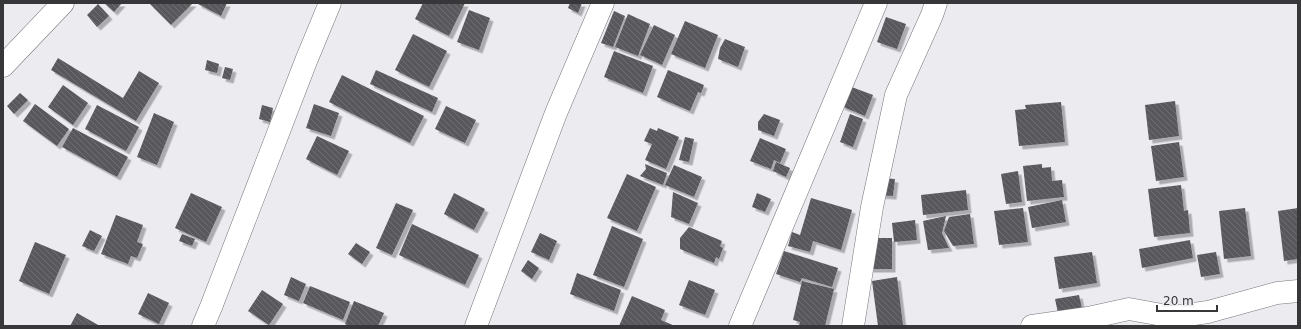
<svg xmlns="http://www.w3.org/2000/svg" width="1301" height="329" viewBox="0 0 1301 329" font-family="'DejaVu Sans',sans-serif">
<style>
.building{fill:url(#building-back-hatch);filter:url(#shadow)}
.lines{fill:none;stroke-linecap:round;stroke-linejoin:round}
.minor-casing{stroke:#75767a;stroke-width:23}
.minor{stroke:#fff;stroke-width:22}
</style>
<defs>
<pattern id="building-back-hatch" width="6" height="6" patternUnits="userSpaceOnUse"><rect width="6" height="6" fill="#59595d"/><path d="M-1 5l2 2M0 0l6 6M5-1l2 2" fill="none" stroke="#6e6e72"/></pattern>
<filter id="shadow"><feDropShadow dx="3.5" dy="3.5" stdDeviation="0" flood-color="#0004"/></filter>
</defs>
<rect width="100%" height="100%" fill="#ebebf0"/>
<!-- building -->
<path class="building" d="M 104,3 L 122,3 L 114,12 Z
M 152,3 L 193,3 L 171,25 L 150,4 Z
M 198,3 L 227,3 L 221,16 L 198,4 Z
M 423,3 L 465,3 L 449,36 L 415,19 Z
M 570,3 L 582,3 L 578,13 L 568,8 Z
M 98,4 L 109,16 L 97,27 L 87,15 Z
M 469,10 L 490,18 L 479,50 L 457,42 Z
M 614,11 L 625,16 L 613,47 L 601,43 Z
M 628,14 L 650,24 L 638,56 L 615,47 Z
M 886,17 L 906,24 L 897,49 L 877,42 Z
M 685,21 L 718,35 L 705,68 L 671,54 Z
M 654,25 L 675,35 L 662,65 L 640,55 Z
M 413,34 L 447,51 L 429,87 L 395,70 Z
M 725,39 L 745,47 L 738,67 L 718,59 L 720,48 Z
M 614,51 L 653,66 L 643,93 L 604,77 Z
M 58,58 L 123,98 L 139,71 L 159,83 L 136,121 L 51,70 Z
M 207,60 L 219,64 L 217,73 L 205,70 Z
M 225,67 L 233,69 L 230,80 L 222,78 Z
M 376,70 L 438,98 L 432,112 L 370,84 Z
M 668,70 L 704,85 L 701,93 L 698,92 L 690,111 L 657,97 Z
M 342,75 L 424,116 L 410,143 L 329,102 Z
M 63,85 L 88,103 L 73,125 L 48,107 Z
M 849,86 L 873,95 L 865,116 L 841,106 Z
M 20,93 L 28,100 L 14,114 L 7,106 Z
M 1175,101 L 1179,136 L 1149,140 L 1145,105 Z
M 1061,102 L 1065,142 L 1019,146 L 1015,110 L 1026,109 L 1025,105 Z
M 35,104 L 69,129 L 57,146 L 23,121 Z
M 314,104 L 339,113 L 331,136 L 306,128 Z
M 97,105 L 139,127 L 126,151 L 85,129 Z
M 262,105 L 273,108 L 270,122 L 259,119 Z
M 446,106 L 476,120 L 465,143 L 435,129 Z
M 154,113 L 174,122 L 157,165 L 137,157 Z
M 764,114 L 780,120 L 774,136 L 758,130 L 758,122 Z
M 850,114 L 863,119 L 853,147 L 840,142 Z
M 73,128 L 128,157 L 117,177 L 62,147 Z
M 650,128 L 657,131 L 658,128 L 679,137 L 666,169 L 645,160 L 652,144 L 644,141 Z
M 317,136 L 349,151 L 337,175 L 306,159 Z
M 685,137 L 694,139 L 689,162 L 679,160 Z
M 760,138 L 786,149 L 780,163 L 774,160 L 771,169 L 750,161 Z
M 1179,142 L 1184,177 L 1156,181 L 1151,146 Z
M 776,162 L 790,168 L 786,177 L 773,171 Z
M 645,164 L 667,173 L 663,185 L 640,176 L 646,169 Z
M 1042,164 L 1042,168 L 1051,167 L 1052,181 L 1062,180 L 1064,197 L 1027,201 L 1023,166 Z
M 674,165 L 702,177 L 694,197 L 665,185 Z
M 1018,171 L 1022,202 L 1006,204 L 1001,174 Z
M 627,174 L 656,187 L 637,231 L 607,218 Z
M 880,178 L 895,179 L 893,196 L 879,195 Z
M 1181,185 L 1184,211 L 1188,210 L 1190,233 L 1154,237 L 1148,189 Z
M 966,190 L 968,210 L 923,215 L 921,195 Z
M 673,192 L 698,203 L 689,224 L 671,217 Z
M 191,193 L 222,207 L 206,242 L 175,228 Z
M 454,193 L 485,209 L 474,230 L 444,214 Z
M 757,193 L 771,199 L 765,212 L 752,207 Z
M 811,198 L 852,210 L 841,250 L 813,241 L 810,252 L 788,246 L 792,232 L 800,235 Z
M 1062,200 L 1066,222 L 1032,228 L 1028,207 Z
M 396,203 L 413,210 L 392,255 L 376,248 Z
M 1023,208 L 1028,242 L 999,245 L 994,211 Z
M 1245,208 L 1251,256 L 1224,259 L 1219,211 Z
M 1298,208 L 1298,259 L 1284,261 L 1278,211 Z
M 970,214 L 974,244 L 953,246 L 944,231 L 949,217 Z
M 116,215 L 143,225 L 137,242 L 143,244 L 137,258 L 131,256 L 128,264 L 101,254 Z
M 946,216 L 942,233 L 949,248 L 928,250 L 923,221 Z
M 915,220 L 917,240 L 894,242 L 892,223 Z
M 412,224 L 479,255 L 465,285 L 399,255 Z
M 612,226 L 643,239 L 624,287 L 593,275 Z
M 689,227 L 722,241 L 720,246 L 723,248 L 719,259 L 716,257 L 714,263 L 680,249 L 680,238 Z
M 90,230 L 102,236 L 94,251 L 82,246 Z
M 540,233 L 557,241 L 549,260 L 531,252 Z
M 182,234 L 195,239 L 192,246 L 179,241 Z
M 870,238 L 892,238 L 892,269 L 870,269 Z
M 1190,240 L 1193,258 L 1142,268 L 1139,249 Z
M 35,242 L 66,255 L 49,294 L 19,281 Z
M 356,243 L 370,252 L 362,264 L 348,254 Z
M 784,251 L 838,268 L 832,287 L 802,278 L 800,282 L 776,274 Z
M 1092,252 L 1097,283 L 1059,289 L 1054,257 Z
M 1216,252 L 1220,274 L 1201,277 L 1197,255 Z
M 528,260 L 539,268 L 532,279 L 521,271 Z
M 577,273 L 621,290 L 614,311 L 570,294 Z
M 291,277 L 306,284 L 299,301 L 284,295 Z
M 897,277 L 903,325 L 878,326 L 872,281 Z
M 689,280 L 715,290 L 705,315 L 679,305 Z
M 802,281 L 834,289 L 825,326 L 799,326 L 800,322 L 793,320 Z
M 310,286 L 350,302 L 343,320 L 303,303 Z
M 262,290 L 283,304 L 269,325 L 248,311 Z
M 148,293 L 169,303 L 159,324 L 138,314 Z
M 1079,295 L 1082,309 L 1058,313 L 1055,299 Z
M 632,296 L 665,310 L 661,320 L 675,326 L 619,326 Z
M 354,301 L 384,313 L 378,326 L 349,326 L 345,324 Z
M 77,313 L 100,326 L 70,326 Z"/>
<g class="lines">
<defs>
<path id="minor" d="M 3,66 L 63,3
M 203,326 L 211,307 L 306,61 L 330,3
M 476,326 L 556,113 L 603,3
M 740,326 L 876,3
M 853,326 L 872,207 L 896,95 L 932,15 L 936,3
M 1032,326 L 1088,318 L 1129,309 L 1173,317 L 1208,312 L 1277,293 L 1298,291"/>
</defs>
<!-- minor casing -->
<use href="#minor" class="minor-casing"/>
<!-- minor -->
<use href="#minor" class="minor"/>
</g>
<!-- border -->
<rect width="1301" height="329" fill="none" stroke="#373739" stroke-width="8"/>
<!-- scale -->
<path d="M1157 305v6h60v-6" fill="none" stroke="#373739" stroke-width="2"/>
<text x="1163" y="305" font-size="12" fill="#373739" stroke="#ebebf0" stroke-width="3" paint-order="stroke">20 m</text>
</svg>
